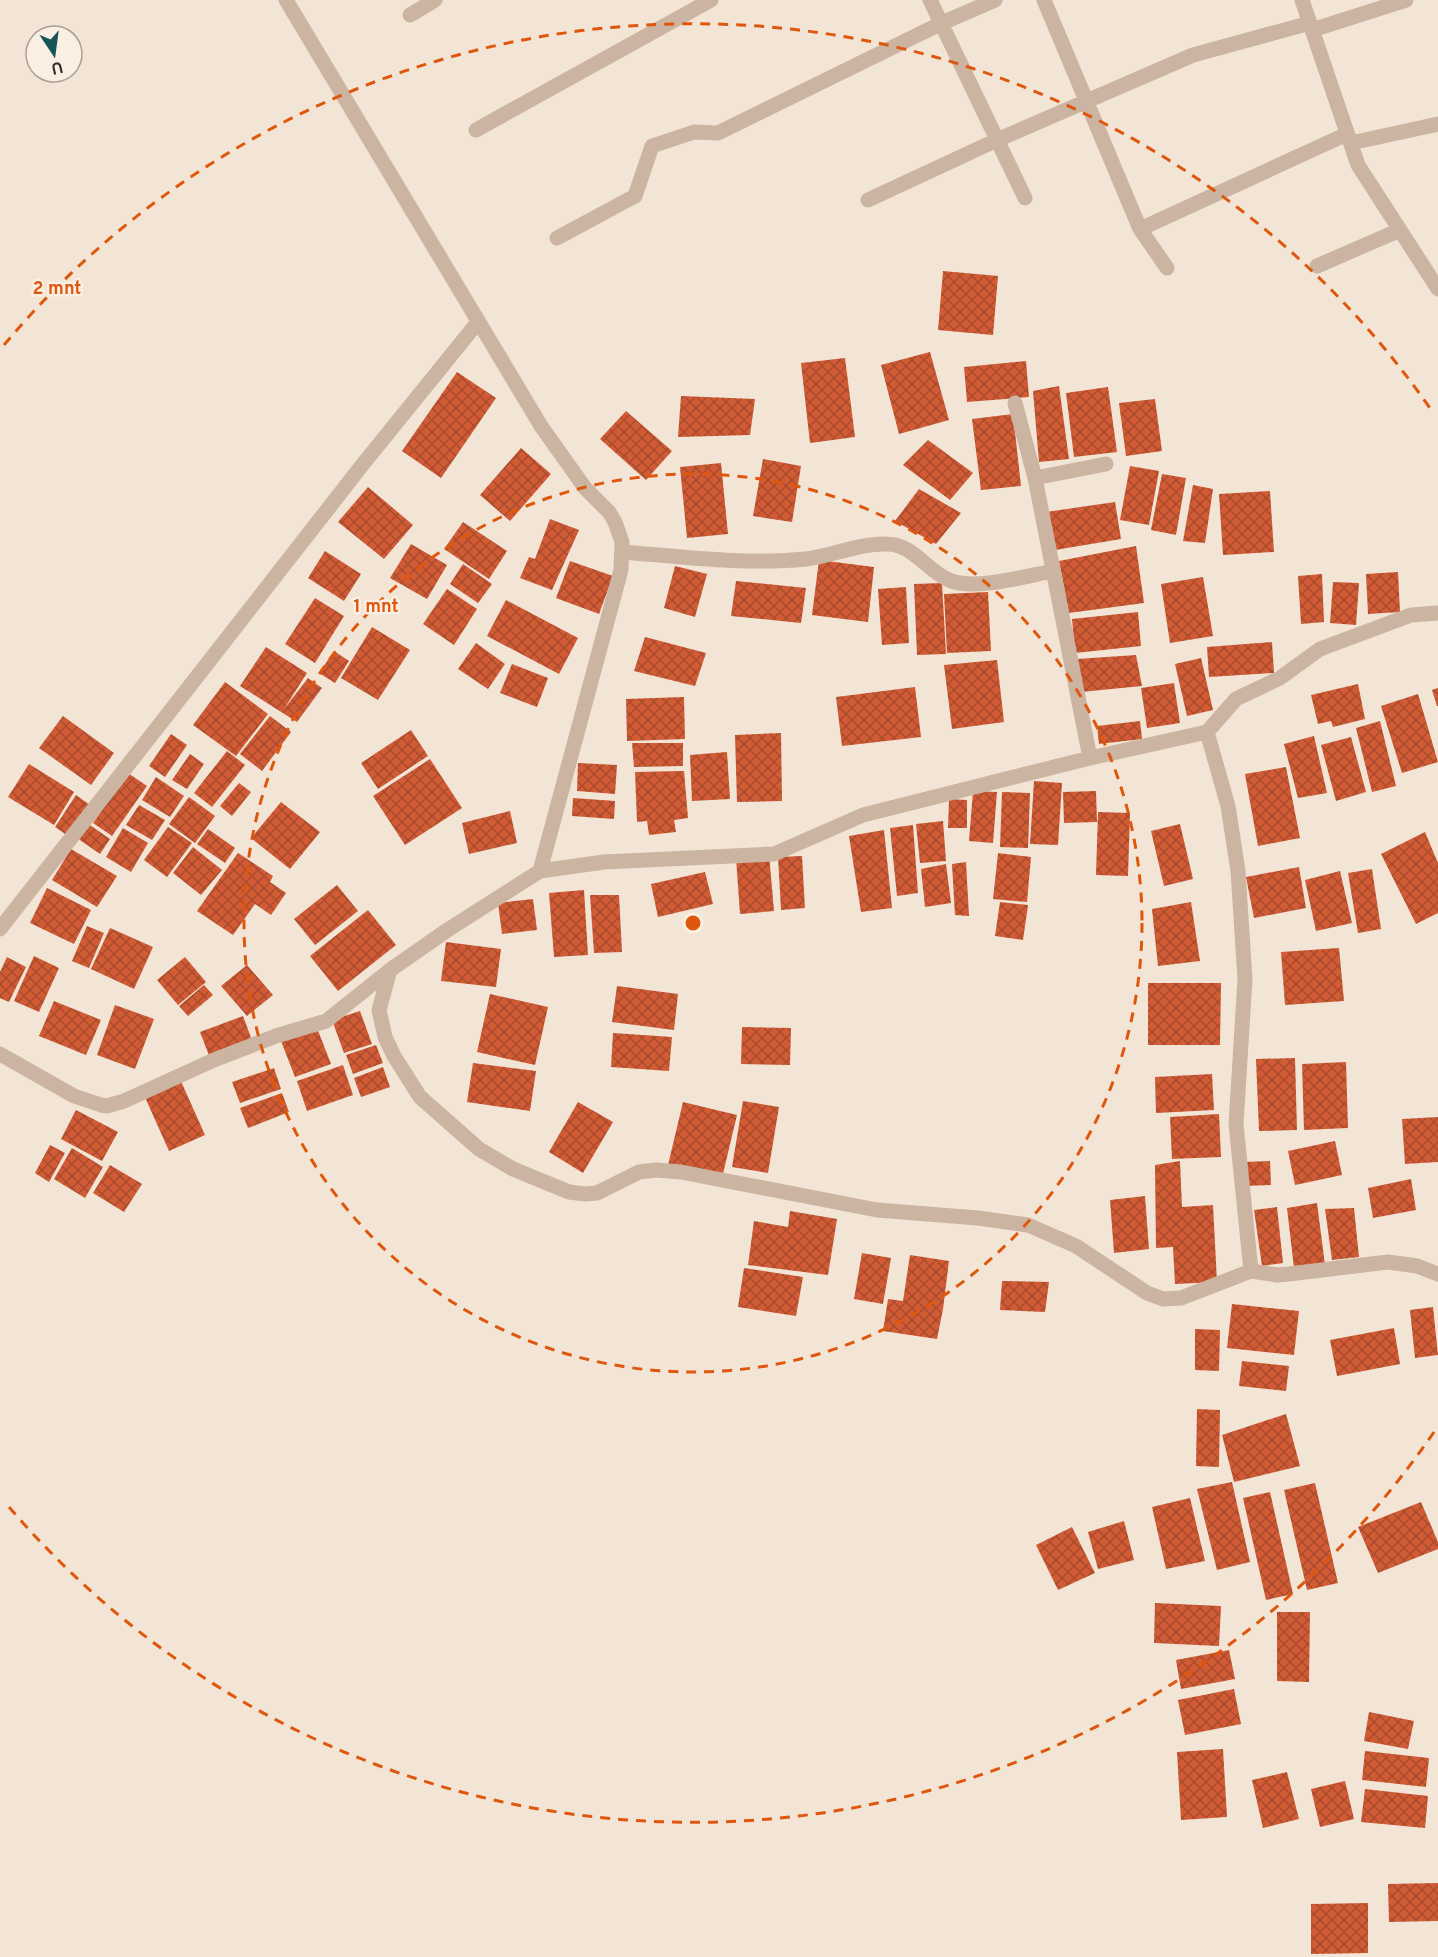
<svg xmlns="http://www.w3.org/2000/svg" width="1438" height="1957" viewBox="0 0 1438 1957" font-family="Overpass,sans-serif">
<style>
.building{fill:url(#building-cross-hatch)}
.lines{fill:none;stroke-linecap:round;stroke-linejoin:round}
.street{stroke:#cbb4a1;stroke-width:15}
.ring{fill:none;stroke:#df570d;stroke-width:3;stroke-dasharray:10 8}
.centre{fill:#df570d;stroke:#faefe2;stroke-width:3}
.ring-label{font-size:18px;text-anchor:middle;font-weight:bold;fill:#df570d;stroke:#faefe2;stroke-width:5;stroke-linejoin:round;paint-order:stroke}
</style>
<defs>
<pattern id="building-cross-hatch" width="8" height="8" patternUnits="userSpaceOnUse" patternTransform="scale(1.5)"><rect width="8" height="8" fill="#d15b35"/><path d="M0 0l8 8M0 8l8-8" fill="none" stroke="#aa4b2d"/></pattern>
</defs>
<rect width="100%" height="100%" fill="#f3e5d5"/>
<!-- building -->
<path class="building" d="M 943,271 L 998,276 L 993,335 L 938,330 Z
M 930,352 L 949,420 L 899,434 L 881,365 Z
M 845,358 L 855,437 L 810,443 L 801,363 Z
M 1026,361 L 1029,397 L 967,402 L 964,367 Z
M 457,372 L 496,398 L 441,478 L 402,451 Z
M 1059,386 L 1069,459 L 1039,462 L 1033,391 Z
M 1108,387 L 1117,452 L 1074,457 L 1066,393 Z
M 681,396 L 755,399 L 750,435 L 678,437 Z
M 1155,399 L 1162,451 L 1126,456 L 1119,403 Z
M 626,411 L 672,451 L 646,480 L 600,439 Z
M 1013,414 L 1021,486 L 981,490 L 972,419 Z
M 928,440 L 973,473 L 950,500 L 903,465 Z
M 521,448 L 551,474 L 510,521 L 480,495 Z
M 763,459 L 801,466 L 792,522 L 753,516 Z
M 721,463 L 728,534 L 687,538 L 680,467 Z
M 1130,466 L 1159,471 L 1149,525 L 1120,520 Z
M 1162,474 L 1186,478 L 1176,535 L 1151,530 Z
M 1193,485 L 1213,489 L 1205,543 L 1183,541 Z
M 368,487 L 413,525 L 384,559 L 338,522 Z
M 919,489 L 961,513 L 936,544 L 895,521 Z
M 1270,491 L 1274,552 L 1223,555 L 1219,494 Z
M 1115,502 L 1121,539 L 1055,550 L 1046,512 Z
M 550,519 L 579,530 L 552,590 L 520,578 L 529,557 L 535,559 Z
M 463,522 L 507,551 L 489,579 L 444,549 Z
M 411,544 L 447,565 L 427,599 L 390,578 Z
M 1136,546 L 1144,603 L 1069,613 L 1059,561 Z
M 325,551 L 361,574 L 344,601 L 308,578 Z
M 819,560 L 874,567 L 868,622 L 812,615 Z
M 570,561 L 613,576 L 599,614 L 556,598 Z
M 463,564 L 492,584 L 478,603 L 450,584 Z
M 675,566 L 707,574 L 695,617 L 664,608 Z
M 1398,572 L 1400,612 L 1368,614 L 1366,574 Z
M 1322,574 L 1324,622 L 1301,624 L 1298,576 Z
M 1203,577 L 1213,636 L 1170,643 L 1161,584 Z
M 736,581 L 806,588 L 801,623 L 731,616 Z
M 1333,582 L 1359,583 L 1356,625 L 1330,623 Z
M 942,583 L 946,654 L 917,655 L 914,584 Z
M 906,587 L 909,643 L 882,645 L 878,589 Z
M 447,589 L 477,609 L 454,645 L 423,624 Z
M 988,592 L 991,651 L 947,653 L 944,594 Z
M 315,598 L 344,616 L 315,663 L 285,644 Z
M 506,600 L 578,638 L 559,674 L 487,636 Z
M 1138,612 L 1141,646 L 1075,653 L 1072,619 Z
M 372,627 L 410,650 L 378,700 L 341,678 Z
M 645,637 L 706,653 L 695,686 L 634,671 Z
M 1272,642 L 1274,673 L 1209,677 L 1207,647 Z
M 476,643 L 505,664 L 488,689 L 458,669 Z
M 266,647 L 307,673 L 284,709 L 308,678 L 322,688 L 297,722 L 240,686 Z
M 334,651 L 349,661 L 335,683 L 319,673 Z
M 1136,655 L 1142,686 L 1081,692 L 1077,659 Z
M 1201,658 L 1213,710 L 1187,716 L 1175,664 Z
M 997,660 L 1004,722 L 952,729 L 944,665 Z
M 512,664 L 548,678 L 537,707 L 500,693 Z
M 225,682 L 268,714 L 236,756 L 193,725 Z
M 1174,683 L 1180,723 L 1147,728 L 1141,688 Z
M 1358,684 L 1365,719 L 1333,727 L 1331,721 L 1318,724 L 1311,695 Z
M 915,687 L 921,737 L 842,746 L 836,697 Z
M 1438,688 L 1438,706 L 1437,706 L 1432,690 Z
M 1418,694 L 1438,762 L 1402,773 L 1381,706 Z
M 684,697 L 685,739 L 627,741 L 626,699 Z
M 63,716 L 114,753 L 91,785 L 39,748 Z
M 270,716 L 291,732 L 262,771 L 240,754 Z
M 1140,721 L 1142,739 L 1099,744 L 1097,726 Z
M 1380,721 L 1396,786 L 1372,792 L 1356,728 Z
M 411,730 L 428,756 L 378,789 L 361,763 Z
M 781,733 L 782,801 L 737,802 L 735,735 Z
M 171,734 L 187,745 L 165,777 L 149,766 Z
M 1314,736 L 1327,793 L 1298,798 L 1284,744 Z
M 1351,737 L 1366,792 L 1336,801 L 1321,745 Z
M 632,743 L 683,743 L 683,766 L 634,767 Z
M 227,751 L 245,765 L 212,807 L 194,793 Z
M 727,752 L 730,799 L 692,801 L 690,755 Z
M 190,754 L 204,764 L 187,789 L 172,780 Z
M 430,759 L 462,808 L 405,845 L 373,796 Z
M 578,763 L 617,765 L 615,794 L 577,791 Z
M 29,764 L 74,792 L 54,825 L 8,797 Z
M 1286,767 L 1300,838 L 1258,846 L 1245,774 Z
M 684,771 L 688,818 L 674,820 L 676,832 L 649,835 L 647,821 L 637,822 L 635,772 Z
M 128,773 L 147,786 L 112,836 L 93,823 Z
M 156,777 L 184,796 L 170,817 L 142,800 Z
M 1034,781 L 1062,783 L 1058,845 L 1030,844 Z
M 239,783 L 251,792 L 232,816 L 220,806 Z
M 973,791 L 997,792 L 993,843 L 969,841 Z
M 1096,791 L 1097,822 L 1064,823 L 1063,792 Z
M 1002,792 L 1030,793 L 1028,848 L 1000,847 Z
M 76,795 L 90,805 L 68,836 L 55,827 Z
M 189,797 L 215,816 L 195,843 L 169,824 Z
M 573,798 L 615,801 L 614,819 L 572,816 Z
M 949,799 L 967,800 L 967,828 L 948,828 Z
M 281,802 L 320,832 L 290,869 L 251,838 Z
M 139,805 L 165,820 L 152,840 L 126,825 Z
M 510,811 L 517,843 L 469,854 L 462,823 Z
M 1098,812 L 1130,813 L 1128,876 L 1096,875 Z
M 943,821 L 946,861 L 920,863 L 916,824 Z
M 87,823 L 110,839 L 100,854 L 77,838 Z
M 1180,824 L 1193,879 L 1164,886 L 1151,831 Z
M 913,825 L 918,893 L 897,896 L 890,828 Z
M 168,827 L 192,843 L 167,877 L 144,860 Z
M 123,828 L 148,843 L 131,872 L 106,857 Z
M 208,829 L 235,848 L 225,863 L 197,844 Z
M 884,830 L 892,908 L 861,912 L 849,836 Z
M 1425,832 L 1438,863 L 1438,913 L 1416,924 L 1381,854 Z
M 193,847 L 222,870 L 201,895 L 173,873 Z
M 71,849 L 117,876 L 97,907 L 52,880 Z
M 238,853 L 273,876 L 270,882 L 286,893 L 271,915 L 255,904 L 233,935 L 197,911 Z
M 998,853 L 1031,857 L 1027,902 L 993,899 Z
M 769,854 L 774,911 L 740,914 L 736,858 Z
M 802,856 L 805,908 L 781,910 L 778,857 Z
M 966,862 L 969,916 L 955,915 L 952,864 Z
M 946,864 L 951,903 L 925,907 L 921,869 Z
M 1299,867 L 1306,908 L 1254,918 L 1246,877 Z
M 1372,869 L 1381,929 L 1358,933 L 1348,873 Z
M 1340,871 L 1352,923 L 1316,931 L 1305,880 Z
M 705,872 L 713,904 L 658,917 L 651,884 Z
M 337,885 L 358,911 L 315,945 L 294,919 Z
M 47,888 L 91,910 L 74,944 L 30,923 Z
M 584,890 L 588,955 L 554,957 L 549,893 Z
M 590,895 L 619,895 L 622,952 L 594,953 Z
M 533,899 L 537,930 L 502,934 L 498,903 Z
M 1000,902 L 1028,905 L 1023,940 L 995,936 Z
M 1191,902 L 1200,961 L 1158,966 L 1152,909 Z
M 368,910 L 396,945 L 338,991 L 310,956 Z
M 87,926 L 104,933 L 89,968 L 72,961 Z
M 110,928 L 153,947 L 134,989 L 91,969 Z
M 446,942 L 501,949 L 496,987 L 441,981 Z
M 1339,948 L 1344,1001 L 1285,1005 L 1281,952 Z
M 34,956 L 59,968 L 39,1012 L 14,1001 Z
M 7,957 L 26,967 L 9,1002 L 0,998 L 0,972 Z
M 185,957 L 206,982 L 178,1005 L 157,980 Z
M 247,965 L 273,995 L 247,1016 L 221,986 Z
M 1148,983 L 1221,983 L 1220,1045 L 1148,1045 Z
M 204,985 L 213,995 L 188,1016 L 179,1006 Z
M 617,986 L 678,994 L 674,1030 L 612,1022 Z
M 490,994 L 548,1007 L 535,1065 L 477,1052 Z
M 54,1001 L 101,1020 L 86,1055 L 39,1036 Z
M 115,1005 L 154,1019 L 135,1069 L 97,1055 Z
M 360,1011 L 372,1044 L 344,1053 L 332,1020 Z
M 243,1016 L 253,1043 L 210,1058 L 200,1032 Z
M 742,1027 L 791,1028 L 790,1065 L 741,1064 Z
M 317,1028 L 331,1064 L 295,1077 L 281,1041 Z
M 613,1033 L 672,1037 L 669,1071 L 611,1067 Z
M 376,1045 L 383,1063 L 353,1074 L 346,1055 Z
M 1295,1058 L 1297,1130 L 1259,1131 L 1256,1059 Z
M 1346,1062 L 1348,1128 L 1304,1130 L 1302,1064 Z
M 473,1063 L 536,1071 L 530,1111 L 467,1102 Z
M 343,1065 L 353,1095 L 307,1111 L 297,1081 Z
M 383,1067 L 390,1087 L 361,1097 L 354,1078 Z
M 274,1068 L 281,1089 L 240,1103 L 232,1082 Z
M 1212,1074 L 1214,1110 L 1156,1113 L 1155,1077 Z
M 180,1079 L 205,1135 L 169,1151 L 144,1095 Z
M 282,1093 L 289,1112 L 248,1128 L 240,1108 Z
M 743,1101 L 779,1107 L 768,1173 L 732,1167 Z
M 578,1102 L 613,1122 L 583,1173 L 549,1152 Z
M 683,1102 L 737,1115 L 722,1178 L 668,1165 Z
M 76,1110 L 118,1132 L 102,1161 L 61,1139 Z
M 1219,1114 L 1221,1157 L 1172,1159 L 1170,1117 Z
M 1438,1117 L 1438,1162 L 1405,1164 L 1402,1119 Z
M 1335,1141 L 1342,1175 L 1295,1185 L 1288,1151 Z
M 50,1145 L 65,1153 L 49,1182 L 35,1173 Z
M 72,1148 L 103,1167 L 85,1198 L 54,1179 Z
M 1180,1161 L 1182,1207 L 1213,1205 L 1217,1282 L 1175,1284 L 1173,1247 L 1156,1248 L 1155,1165 Z
M 1270,1161 L 1271,1185 L 1244,1186 L 1243,1162 Z
M 110,1165 L 142,1184 L 124,1212 L 93,1193 Z
M 1411,1179 L 1416,1210 L 1373,1218 L 1368,1188 Z
M 1145,1196 L 1149,1249 L 1114,1253 L 1110,1200 Z
M 1317,1203 L 1325,1265 L 1294,1268 L 1287,1208 Z
M 1277,1207 L 1283,1263 L 1262,1266 L 1254,1210 Z
M 1354,1208 L 1359,1257 L 1332,1260 L 1325,1209 Z
M 790,1211 L 837,1219 L 828,1275 L 748,1265 L 754,1221 L 788,1227 Z
M 862,1253 L 891,1258 L 883,1304 L 854,1299 Z
M 910,1255 L 949,1261 L 943,1309 L 937,1339 L 883,1331 L 888,1299 L 903,1301 Z
M 744,1268 L 803,1277 L 796,1316 L 738,1307 Z
M 1002,1281 L 1049,1282 L 1045,1312 L 1000,1310 Z
M 1232,1304 L 1299,1311 L 1294,1355 L 1227,1348 Z
M 1433,1307 L 1438,1355 L 1415,1358 L 1410,1310 Z
M 1394,1328 L 1400,1364 L 1337,1376 L 1330,1340 Z
M 1195,1329 L 1220,1330 L 1219,1371 L 1195,1370 Z
M 1242,1361 L 1289,1366 L 1286,1391 L 1239,1386 Z
M 1197,1409 L 1220,1410 L 1219,1467 L 1196,1466 Z
M 1286,1414 L 1300,1466 L 1234,1482 L 1222,1435 Z
M 1232,1482 L 1250,1562 L 1217,1570 L 1197,1489 Z
M 1315,1483 L 1338,1583 L 1307,1590 L 1284,1490 Z
M 1270,1492 L 1293,1594 L 1266,1600 L 1243,1498 Z
M 1190,1498 L 1205,1561 L 1166,1569 L 1152,1507 Z
M 1421,1502 L 1438,1542 L 1438,1549 L 1378,1573 L 1358,1527 Z
M 1124,1521 L 1134,1560 L 1098,1569 L 1088,1532 Z
M 1072,1527 L 1095,1573 L 1058,1590 L 1036,1545 Z
M 1155,1603 L 1221,1606 L 1219,1646 L 1154,1643 Z
M 1277,1612 L 1310,1612 L 1309,1682 L 1277,1681 Z
M 1229,1650 L 1235,1679 L 1181,1689 L 1176,1660 Z
M 1234,1689 L 1241,1724 L 1185,1735 L 1178,1700 Z
M 1369,1712 L 1414,1721 L 1408,1749 L 1364,1741 Z
M 1223,1749 L 1227,1817 L 1181,1820 L 1177,1752 Z
M 1365,1751 L 1429,1758 L 1426,1787 L 1362,1780 Z
M 1287,1772 L 1299,1819 L 1263,1828 L 1252,1780 Z
M 1345,1781 L 1354,1819 L 1320,1827 L 1311,1789 Z
M 1365,1789 L 1428,1796 L 1425,1828 L 1361,1822 Z
M 1438,1883 L 1438,1921 L 1389,1922 L 1388,1884 Z
M 1368,1903 L 1368,1953 L 1311,1954 L 1311,1904 Z"/>
<g class="lines">
<!-- street -->
<path class="street" d="M 286,0 L 541,426 L 585,488 L 609,512 L 615,522 L 622,542 L 621,570 L 540,871
M 930,0 L 1025,198
M 1044,0 L 1140,229 L 1167,268
M 1302,0 L 1358,165 L 1438,289
M 410,15 L 435,0
M 1312,30 L 1406,0
M 476,130 L 711,0
M 1351,143 L 1438,124
M 868,200 L 997,140 L 1193,55 L 1310,23
M 1140,229 L 1347,134
M 557,238 L 635,196 L 652,146 L 694,132 L 718,133 L 942,23 L 995,0
M 1317,266 L 1400,230
M 1015,403 L 1035,478 L 1090,758
M 1035,478 L 1106,464
M 623,552 C 684,557 745,565 806,559 C 833,556 859,543 887,544 C 913,544 926,570 949,580 C 974,591 1026,576 1053,571
M 1207,732 L 1228,806 L 1238,871 L 1245,979 L 1236,1124 L 1251,1271 L 1277,1275 L 1289,1274 L 1388,1262 L 1417,1266 L 1438,1274
M 0,929 L 363,464 L 478,322
M 390,970 L 379,1010 L 385,1037 L 394,1056 L 420,1097 L 479,1149 L 513,1169 L 569,1192 L 585,1194 L 597,1193 L 639,1172 L 656,1170 L 681,1172 L 877,1210 L 978,1218 L 1028,1225 L 1076,1246 L 1147,1293 L 1163,1299 L 1181,1298 L 1251,1271
M 0,1054 L 74,1096 L 101,1105 L 107,1106 L 124,1101 L 214,1060 L 276,1036 L 326,1021 L 390,970 L 446,931 L 540,871 L 604,862 L 774,854 L 863,815 L 1090,758 L 1207,732 L 1236,699 L 1280,678 L 1320,649 L 1411,615 L 1438,613"/>
</g>
<!-- distance rings -->
<g class="ring">
<circle cx="693" cy="923" r="449"/>
<path d="M1434 1432A899 899 0 0 1 4 1501M4 345A899 899 0 0 1 1434 414"/>
</g>
<circle cx="693" cy="923" r="9" class="centre"/>
<g class="ring-label">
<text x="57" y="294">2 mnt</text>
<text x="376" y="612">1 mnt</text>
</g>
<!-- north arrow -->
<g transform="translate(54 54) rotate(167)"><circle r="28" fill="#faefe2" stroke="#aba096" stroke-width="1.5"/>
<path d="M0-4.5L10 22L0 15L-10 22Z" fill="#175559"/>
<text y="-9" font-size="16" font-weight="bold" text-anchor="middle" fill="#352924">U</text>
</g>
</svg>
